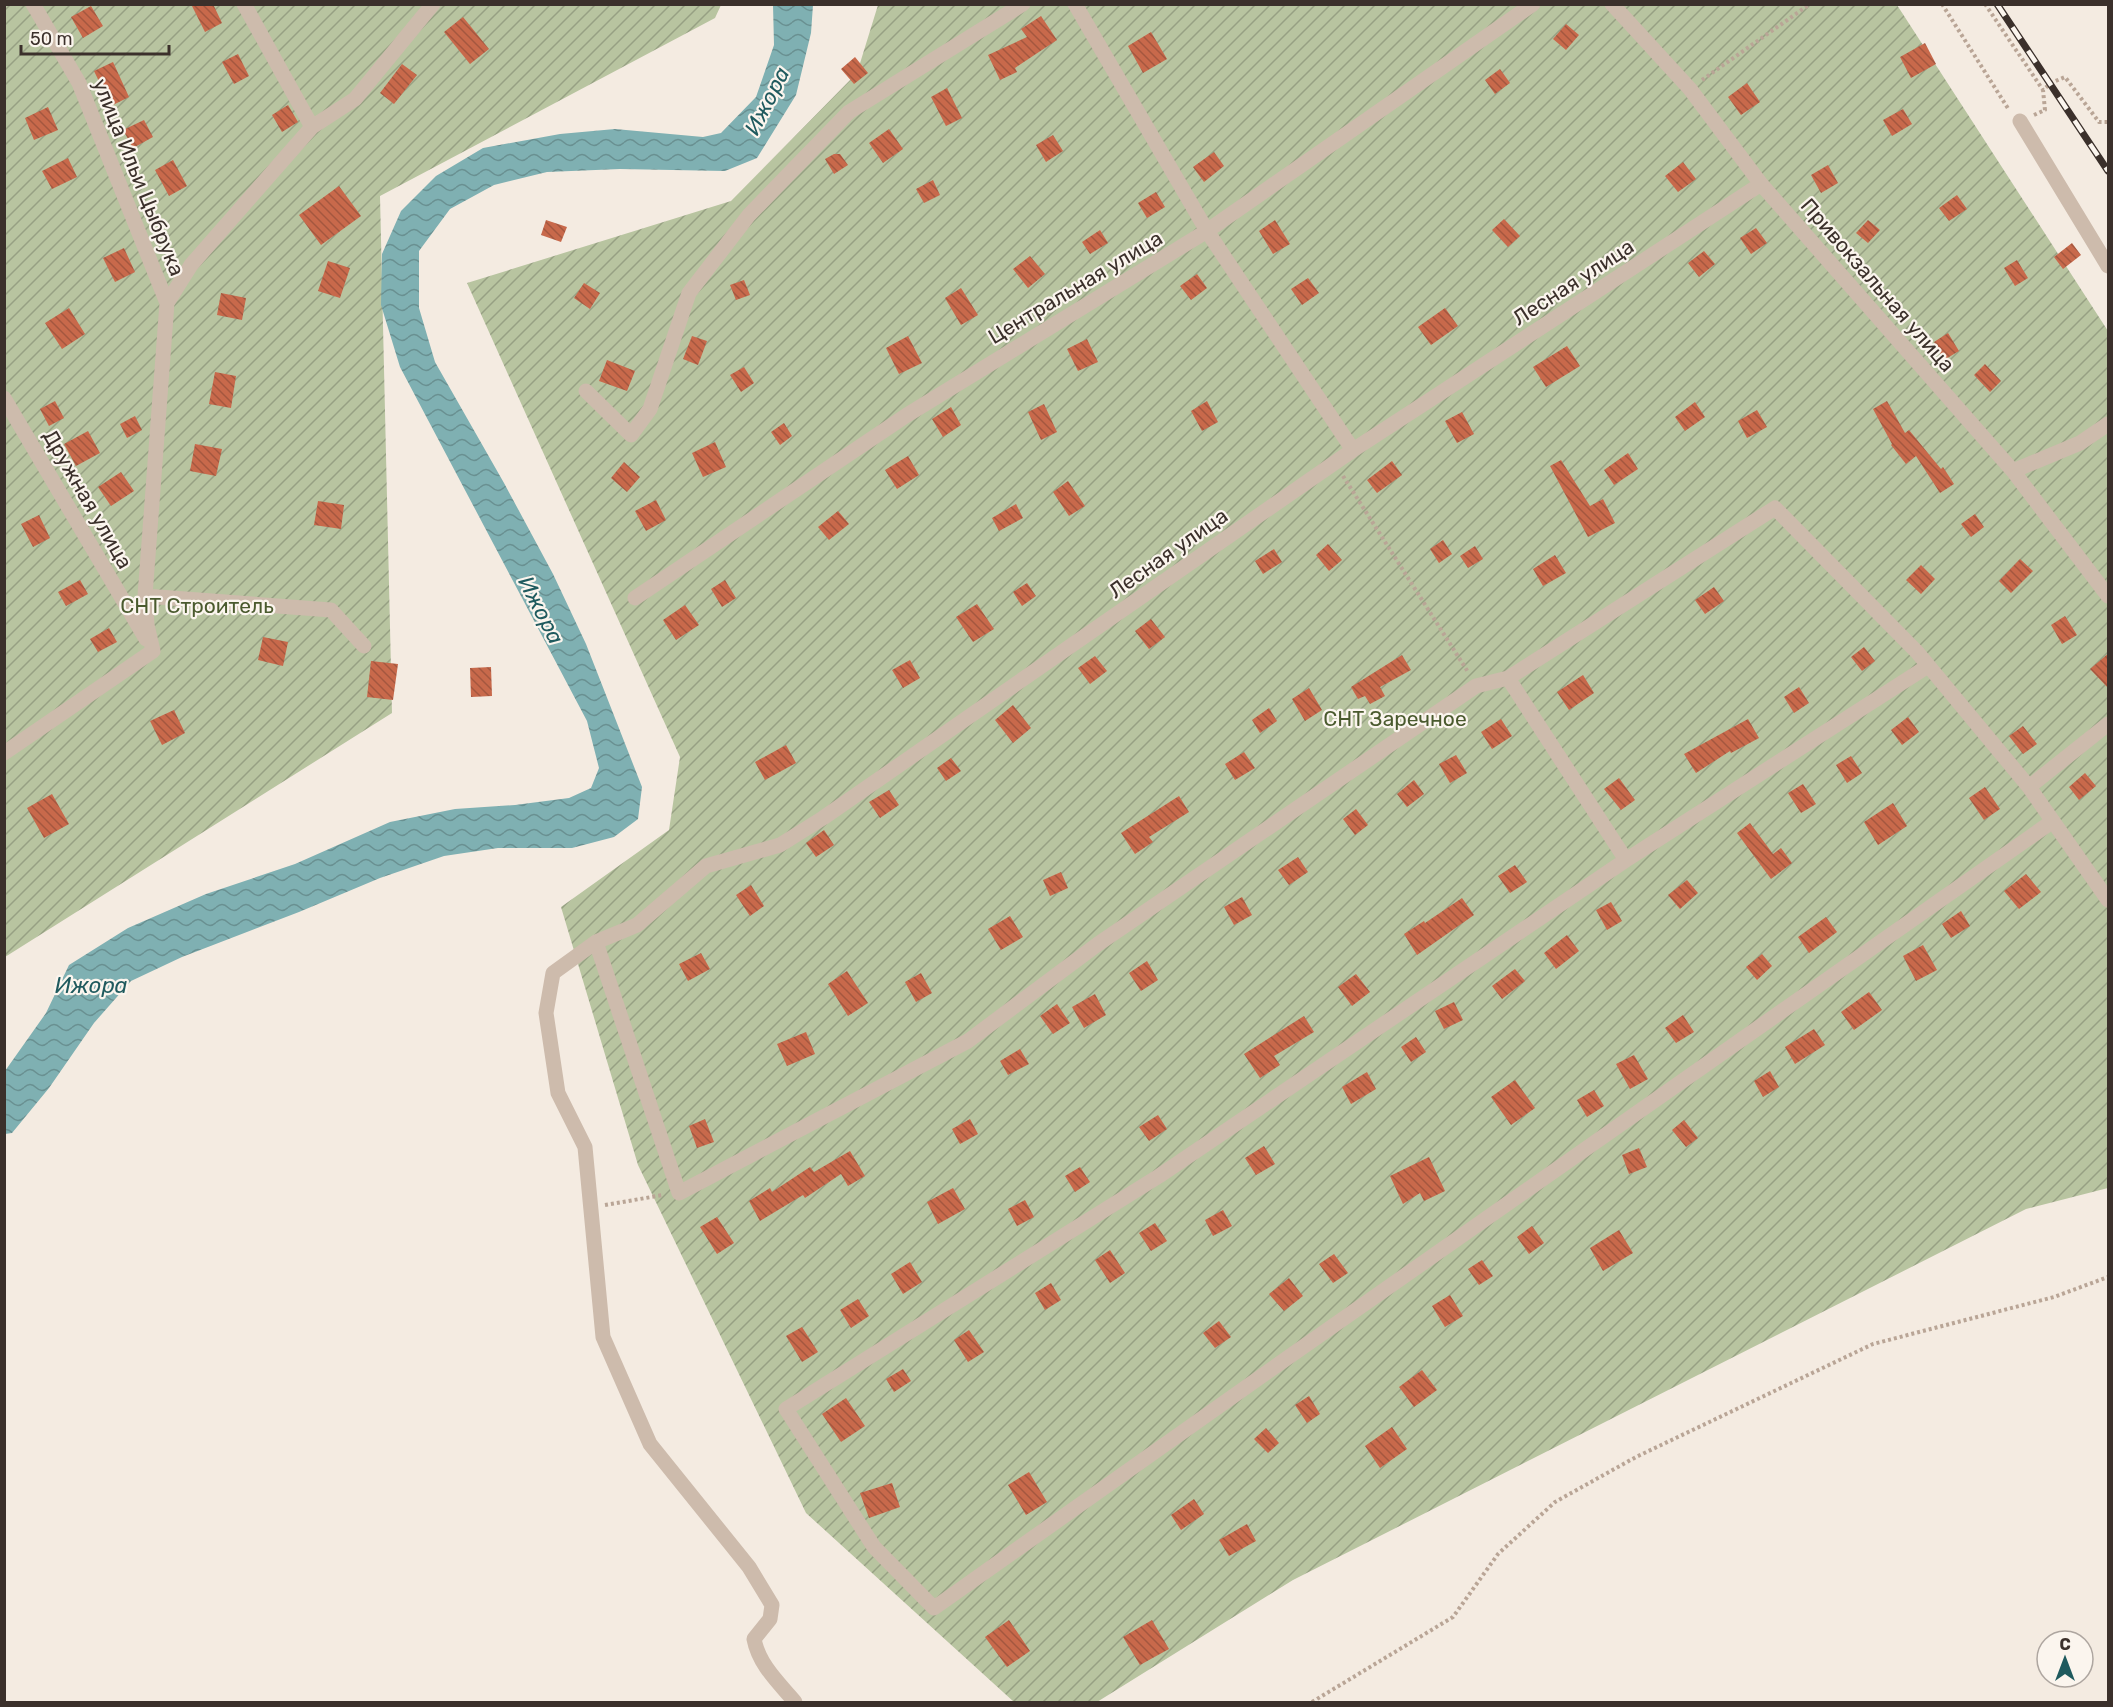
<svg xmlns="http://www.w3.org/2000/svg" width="2113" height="1707" viewBox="0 0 2113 1707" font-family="Rubik,sans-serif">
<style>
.garden{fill:url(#garden-furrows)}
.water{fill:url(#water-waves)}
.building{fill:url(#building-back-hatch)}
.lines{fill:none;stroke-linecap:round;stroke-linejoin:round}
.path{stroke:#b9a596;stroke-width:4;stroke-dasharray:3 3;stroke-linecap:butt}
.minor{stroke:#cdbbac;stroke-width:15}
.rail-casing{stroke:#3b302b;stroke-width:7}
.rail{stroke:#fbf5ee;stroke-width:4.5;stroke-dasharray:14;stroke-linecap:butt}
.labels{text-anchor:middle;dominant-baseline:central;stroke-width:4.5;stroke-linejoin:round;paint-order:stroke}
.street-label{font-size:21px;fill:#3b302b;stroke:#fbf5ee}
.park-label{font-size:21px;fill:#4a5a2e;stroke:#fbf5ee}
.water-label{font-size:22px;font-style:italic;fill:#1f5a5e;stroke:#fbf5ee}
</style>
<defs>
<pattern id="garden-furrows" width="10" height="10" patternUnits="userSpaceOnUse" patternTransform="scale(1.5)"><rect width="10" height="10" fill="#b8c4a0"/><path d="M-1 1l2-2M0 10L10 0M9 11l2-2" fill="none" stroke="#97a083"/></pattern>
<pattern id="water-waves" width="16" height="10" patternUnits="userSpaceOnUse" patternTransform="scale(1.5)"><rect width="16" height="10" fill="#7fb0b2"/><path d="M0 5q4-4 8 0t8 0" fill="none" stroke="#699091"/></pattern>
<pattern id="building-back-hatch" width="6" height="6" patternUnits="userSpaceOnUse" patternTransform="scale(1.5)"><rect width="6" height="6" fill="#c8694b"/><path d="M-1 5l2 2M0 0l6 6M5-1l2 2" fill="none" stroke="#a4573f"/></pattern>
</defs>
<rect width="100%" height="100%" fill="#f4ebe1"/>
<!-- garden -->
<path class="garden" d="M 5,5 L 721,5 L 715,18 L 380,196 L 392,713 L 5,957 Z
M 878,5 L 1897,5 L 2108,331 L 2108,1188 L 2026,1209 L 1293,1580 L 1097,1702 L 1014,1702 L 806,1513 L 638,1165 L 561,907 L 669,830 L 680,757 L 467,283 L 731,201 L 857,73 Z"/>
<!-- water -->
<path class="water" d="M 773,5 L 813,5 L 811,33 L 796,95 L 757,158 L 725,171 L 620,169 L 547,172 L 494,185 L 450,209 L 419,251 L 419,308 L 435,362 L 504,483 L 553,574 L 586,644 L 642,787 L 638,819 L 614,837 L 572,848 L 498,848 L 444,856 L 380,878 L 299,912 L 182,957 L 131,981 L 94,1023 L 49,1088 L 12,1133 L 5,1134 L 5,1071 L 46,1013 L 69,965 L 128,928 L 206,894 L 295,864 L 390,822 L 455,809 L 515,805 L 569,798 L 591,788 L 599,768 L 587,721 L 400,367 L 381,305 L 382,254 L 401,211 L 436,176 L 483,148 L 560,134 L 615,129 L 703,137 L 721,133 L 756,97 L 774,45 Z"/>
<!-- building -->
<path class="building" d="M 191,4 L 213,4 L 222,23 L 205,32 Z
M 91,6 L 103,26 L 83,38 L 71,17 Z
M 1041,16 L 1057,40 L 1015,68 L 1017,72 L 1000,80 L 988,55 L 1027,37 L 1021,29 Z
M 463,17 L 489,49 L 470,64 L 444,32 Z
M 1566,24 L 1579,35 L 1566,50 L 1553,39 Z
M 1151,32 L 1167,59 L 1143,73 L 1128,46 Z
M 1925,43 L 1936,64 L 1911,78 L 1900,57 Z
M 238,54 L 249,76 L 234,84 L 222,62 Z
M 855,57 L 868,73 L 854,84 L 841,69 Z
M 113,62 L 129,97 L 111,106 L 94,71 Z
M 402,64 L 417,75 L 394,104 L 380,93 Z
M 1500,69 L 1510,83 L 1495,94 L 1485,80 Z
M 1747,83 L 1760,102 L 1741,115 L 1728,97 Z
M 947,88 L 962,118 L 946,126 L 931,97 Z
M 288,105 L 298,122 L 282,132 L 272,115 Z
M 48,107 L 58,130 L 34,140 L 25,118 Z
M 1903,109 L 1912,124 L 1892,136 L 1883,120 Z
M 144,120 L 153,137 L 133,148 L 123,130 Z
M 889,129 L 903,149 L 883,163 L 869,143 Z
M 1053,135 L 1063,151 L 1046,162 L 1036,145 Z
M 1214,152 L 1224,166 L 1204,182 L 1193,167 Z
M 834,154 L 840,154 L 848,165 L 834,174 L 825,159 Z
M 68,158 L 77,177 L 52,189 L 42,171 Z
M 173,160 L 187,186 L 169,196 L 155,170 Z
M 1683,162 L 1696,179 L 1678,192 L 1665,176 Z
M 1828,165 L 1838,183 L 1821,193 L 1811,175 Z
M 933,180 L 940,195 L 924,203 L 916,189 Z
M 339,186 L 361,216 L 321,245 L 299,215 Z
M 1156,192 L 1165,207 L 1147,218 L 1138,203 Z
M 1957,195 L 1967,209 L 1949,221 L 1939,208 Z
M 1504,219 L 1520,236 L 1508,247 L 1492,230 Z
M 546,220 L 567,227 L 561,242 L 541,235 Z
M 1275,220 L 1290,244 L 1273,254 L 1259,231 Z
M 1868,220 L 1880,230 L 1868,243 L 1856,233 Z
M 1756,228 L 1767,243 L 1751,254 L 1740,238 Z
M 1100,230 L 1108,243 L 1090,254 L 1082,242 Z
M 2072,243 L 2081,255 L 2063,269 L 2054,257 Z
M 124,248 L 135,272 L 115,282 L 103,258 Z
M 1704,251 L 1715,264 L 1699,277 L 1688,263 Z
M 1030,256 L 1045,274 L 1028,288 L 1013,269 Z
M 2017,260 L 2028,278 L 2015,286 L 2004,268 Z
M 328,261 L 350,268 L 340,298 L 318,291 Z
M 1197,274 L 1207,288 L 1191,300 L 1180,286 Z
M 1308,278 L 1319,293 L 1302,305 L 1291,289 Z
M 744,280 L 750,295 L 736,300 L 730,285 Z
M 584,283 L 600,293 L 590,309 L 574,298 Z
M 961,288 L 978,315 L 961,325 L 945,298 Z
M 221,293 L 246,298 L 242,320 L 217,315 Z
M 69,308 L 85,334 L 62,349 L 45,323 Z
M 1445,308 L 1458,326 L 1431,345 L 1418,327 Z
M 1948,333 L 1959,351 L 1944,360 L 1934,342 Z
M 692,336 L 707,341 L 698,365 L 683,359 Z
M 908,336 L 922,363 L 899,374 L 886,348 Z
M 1087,339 L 1098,362 L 1078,371 L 1067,349 Z
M 1567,346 L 1580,366 L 1546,387 L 1533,367 Z
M 607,360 L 635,371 L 627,391 L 599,381 Z
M 1985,364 L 2001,381 L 1990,392 L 1974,375 Z
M 744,367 L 754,383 L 741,392 L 730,375 Z
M 215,372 L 236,376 L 231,408 L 209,404 Z
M 55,401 L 64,418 L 49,426 L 40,409 Z
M 1207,401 L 1218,422 L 1202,431 L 1191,411 Z
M 1887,401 L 1905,433 L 1909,430 L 1941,469 L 1943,467 L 1954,484 L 1940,493 L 1916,456 L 1906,464 L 1891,445 L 1892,444 L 1873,409 Z
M 1695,402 L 1705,417 L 1685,431 L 1675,417 Z
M 1044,404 L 1057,432 L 1041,440 L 1028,412 Z
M 951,407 L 961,425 L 943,437 L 932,419 Z
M 1757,410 L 1767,427 L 1747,438 L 1738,421 Z
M 1462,412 L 1474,434 L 1457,443 L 1445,421 Z
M 135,416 L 142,430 L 127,438 L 120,424 Z
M 784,423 L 792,436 L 780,445 L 771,432 Z
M 88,431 L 100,453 L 76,466 L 64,444 Z
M 715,442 L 726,467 L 703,477 L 692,453 Z
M 195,444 L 222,449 L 216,476 L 190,471 Z
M 1628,453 L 1638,469 L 1614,485 L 1604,470 Z
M 908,456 L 919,475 L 897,489 L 885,470 Z
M 1561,460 L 1590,506 L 1603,499 L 1615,523 L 1588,537 L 1550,466 Z
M 1392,461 L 1402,475 L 1377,493 L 1367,480 Z
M 624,462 L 640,477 L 627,492 L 611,478 Z
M 121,472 L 134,491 L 111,506 L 98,487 Z
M 1068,481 L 1085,506 L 1069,516 L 1053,492 Z
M 656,500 L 666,520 L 646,531 L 635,511 Z
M 318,501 L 344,505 L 341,529 L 314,525 Z
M 1016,504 L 1023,518 L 999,531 L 992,518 Z
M 838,511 L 849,524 L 829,540 L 818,527 Z
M 1975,514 L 1984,527 L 1971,537 L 1961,524 Z
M 39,515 L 50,538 L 33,547 L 21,524 Z
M 1443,540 L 1452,554 L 1439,563 L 1430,549 Z
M 1328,544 L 1342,560 L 1329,571 L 1316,555 Z
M 1475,546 L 1483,559 L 1468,568 L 1460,556 Z
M 1274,549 L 1282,562 L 1263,574 L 1255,561 Z
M 1555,555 L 1566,573 L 1543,586 L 1533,569 Z
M 2020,559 L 2033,571 L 2011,593 L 1999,581 Z
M 1921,565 L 1935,579 L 1921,594 L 1906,580 Z
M 80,580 L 88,594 L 66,606 L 58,592 Z
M 725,580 L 736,598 L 722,607 L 711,589 Z
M 1027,583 L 1036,596 L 1022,606 L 1013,592 Z
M 1714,587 L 1724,601 L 1705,614 L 1695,600 Z
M 977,604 L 994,629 L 973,642 L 956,617 Z
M 685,605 L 699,625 L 676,640 L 663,620 Z
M 2065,616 L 2077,635 L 2062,644 L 2051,625 Z
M 1151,619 L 1165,637 L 1149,649 L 1135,631 Z
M 109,628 L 117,642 L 98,652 L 90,639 Z
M 263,637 L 288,642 L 283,666 L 258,660 Z
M 1864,647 L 1875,661 L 1862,671 L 1851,657 Z
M 2109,653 L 2109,689 L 2090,669 Z
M 1402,655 L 1411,670 L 1380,687 L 1385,696 L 1370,704 L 1365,696 L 1358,699 L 1351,687 Z
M 1095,656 L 1107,671 L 1090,684 L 1078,668 Z
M 910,660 L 920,678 L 903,688 L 892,670 Z
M 371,661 L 398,664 L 393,700 L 367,697 Z
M 491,667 L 492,696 L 471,697 L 470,668 Z
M 1583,675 L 1594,693 L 1569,710 L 1557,692 Z
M 1799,687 L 1809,703 L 1794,713 L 1784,697 Z
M 1309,688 L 1322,710 L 1305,721 L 1292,699 Z
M 1013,705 L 1031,728 L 1013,743 L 995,720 Z
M 1269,708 L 1277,721 L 1260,733 L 1252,720 Z
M 174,710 L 185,733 L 162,745 L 150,721 Z
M 1908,717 L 1919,732 L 1902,745 L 1891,730 Z
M 1501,719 L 1512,736 L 1492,749 L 1481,732 Z
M 1748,719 L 1759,738 L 1731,753 L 1730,751 L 1696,773 L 1684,754 Z
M 2023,726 L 2037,744 L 2023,754 L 2009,736 Z
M 786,745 L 796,763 L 765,780 L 755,762 Z
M 1244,752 L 1255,768 L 1235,780 L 1225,764 Z
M 1456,755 L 1467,773 L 1450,783 L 1439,764 Z
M 1851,756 L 1862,773 L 1847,783 L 1836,765 Z
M 951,758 L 961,771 L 946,781 L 937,768 Z
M 2085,773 L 2096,786 L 2079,800 L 2069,787 Z
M 1619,778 L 1635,800 L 1621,810 L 1604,789 Z
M 1414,780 L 1424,794 L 1407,807 L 1397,794 Z
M 1803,784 L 1816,804 L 1801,813 L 1788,793 Z
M 1985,787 L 2000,809 L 1984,820 L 1969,798 Z
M 889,790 L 899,805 L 880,818 L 869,802 Z
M 52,794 L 69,824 L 44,838 L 27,808 Z
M 1179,796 L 1189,812 L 1149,837 L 1153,842 L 1135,854 L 1121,833 Z
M 1893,803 L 1907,826 L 1878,845 L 1864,822 Z
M 1356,809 L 1368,825 L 1355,835 L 1343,819 Z
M 1750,823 L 1773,854 L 1781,848 L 1792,863 L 1771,879 L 1737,833 Z
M 824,830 L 834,845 L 816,857 L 806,843 Z
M 1298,857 L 1308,872 L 1289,885 L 1278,870 Z
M 1515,865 L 1527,882 L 1510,893 L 1498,876 Z
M 1061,872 L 1068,888 L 1050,896 L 1043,880 Z
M 2026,874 L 2041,892 L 2019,909 L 2004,891 Z
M 1687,880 L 1698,893 L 1680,909 L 1668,895 Z
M 751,885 L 764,906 L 750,916 L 736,895 Z
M 1242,897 L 1252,915 L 1234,925 L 1224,907 Z
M 1462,898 L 1474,915 L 1417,955 L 1404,934 L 1424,921 L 1425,923 Z
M 1611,902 L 1622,921 L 1607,930 L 1596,910 Z
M 1961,911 L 1970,926 L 1951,938 L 1942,924 Z
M 1010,916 L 1023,937 L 1001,950 L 988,929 Z
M 1826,917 L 1837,932 L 1809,953 L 1798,937 Z
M 1567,935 L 1579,951 L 1556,969 L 1544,953 Z
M 1923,945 L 1937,970 L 1916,981 L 1903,956 Z
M 701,953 L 710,969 L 688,981 L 679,964 Z
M 1762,954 L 1772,966 L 1757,980 L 1746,967 Z
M 1147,961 L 1158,980 L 1141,991 L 1129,973 Z
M 1515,969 L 1525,981 L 1502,999 L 1492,986 Z
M 847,971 L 868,1003 L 848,1016 L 828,984 Z
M 921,973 L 932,993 L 916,1002 L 905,982 Z
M 1356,974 L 1370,992 L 1352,1006 L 1338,987 Z
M 1869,992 L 1882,1010 L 1854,1030 L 1841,1012 Z
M 1095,994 L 1106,1015 L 1084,1028 L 1072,1007 Z
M 1454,1002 L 1463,1020 L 1444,1029 L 1435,1011 Z
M 1057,1004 L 1070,1023 L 1053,1034 L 1040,1016 Z
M 1683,1015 L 1694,1032 L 1676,1043 L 1665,1028 Z
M 1304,1016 L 1314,1032 L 1274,1056 L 1280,1065 L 1260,1078 L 1244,1054 Z
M 1814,1029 L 1825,1045 L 1795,1064 L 1785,1047 Z
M 806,1032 L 815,1054 L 787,1066 L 777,1044 Z
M 1416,1037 L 1426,1052 L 1411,1062 L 1401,1047 Z
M 1020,1049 L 1029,1064 L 1008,1075 L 1000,1061 Z
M 1634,1055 L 1648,1079 L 1630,1089 L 1616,1064 Z
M 1770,1071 L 1779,1087 L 1763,1097 L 1754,1081 Z
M 1367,1072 L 1376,1089 L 1351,1104 L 1342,1087 Z
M 1515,1080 L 1535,1108 L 1511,1125 L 1491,1097 Z
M 1594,1090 L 1604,1106 L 1587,1117 L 1577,1100 Z
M 1158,1115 L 1167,1129 L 1149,1141 L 1139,1127 Z
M 705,1119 L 714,1142 L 697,1148 L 689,1126 Z
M 970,1119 L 978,1134 L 960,1144 L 952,1129 Z
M 1684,1120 L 1698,1138 L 1686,1147 L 1672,1130 Z
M 1264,1146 L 1275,1164 L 1256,1175 L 1245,1158 Z
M 1639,1148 L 1647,1167 L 1629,1174 L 1622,1155 Z
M 850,1151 L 865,1176 L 848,1186 L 841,1174 L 805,1198 L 803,1195 L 760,1221 L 749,1201 L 770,1188 L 772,1192 L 810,1167 L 814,1172 Z
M 1429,1157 L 1445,1191 L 1424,1201 L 1420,1193 L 1403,1204 L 1390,1176 Z
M 1080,1167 L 1090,1182 L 1075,1192 L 1065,1176 Z
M 953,1188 L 965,1209 L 938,1224 L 927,1202 Z
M 1025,1200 L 1034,1217 L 1017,1226 L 1008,1209 Z
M 1223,1210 L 1232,1226 L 1213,1236 L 1205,1220 Z
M 717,1217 L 734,1243 L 717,1254 L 700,1227 Z
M 1155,1223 L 1167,1241 L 1151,1251 L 1139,1233 Z
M 1532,1226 L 1544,1243 L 1529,1254 L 1517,1237 Z
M 1619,1230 L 1633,1253 L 1603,1271 L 1590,1248 Z
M 1110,1250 L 1125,1273 L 1110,1283 L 1095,1260 Z
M 1334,1254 L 1348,1273 L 1333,1283 L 1319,1264 Z
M 1482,1260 L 1493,1276 L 1479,1285 L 1468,1269 Z
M 910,1262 L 922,1282 L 903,1294 L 891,1274 Z
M 1289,1278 L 1303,1296 L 1284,1311 L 1269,1294 Z
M 1051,1283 L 1061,1300 L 1045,1310 L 1035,1293 Z
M 1450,1295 L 1463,1316 L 1445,1327 L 1432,1306 Z
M 858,1299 L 869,1316 L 851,1328 L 840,1310 Z
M 1219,1321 L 1231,1337 L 1215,1348 L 1203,1333 Z
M 802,1327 L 818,1352 L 802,1362 L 786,1336 Z
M 969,1330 L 984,1352 L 968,1362 L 954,1340 Z
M 903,1369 L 911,1381 L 894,1392 L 886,1379 Z
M 1422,1370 L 1437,1390 L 1414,1407 L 1399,1387 Z
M 1309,1396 L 1320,1414 L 1307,1423 L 1295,1405 Z
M 846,1398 L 865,1426 L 841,1442 L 822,1414 Z
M 1392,1427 L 1407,1449 L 1380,1468 L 1365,1446 Z
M 1266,1428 L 1279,1443 L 1268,1453 L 1254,1439 Z
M 1029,1472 L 1047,1502 L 1026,1515 L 1008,1485 Z
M 892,1483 L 900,1507 L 869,1518 L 860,1493 Z
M 1194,1499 L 1204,1514 L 1181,1530 L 1171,1515 Z
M 1247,1524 L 1256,1541 L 1229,1556 L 1219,1540 Z
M 1009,1620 L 1030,1651 L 1007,1667 L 985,1637 Z
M 1152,1620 L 1169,1649 L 1140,1665 L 1123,1637 Z"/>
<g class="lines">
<!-- path -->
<path class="path" d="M 1942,4 L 2009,110
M 1985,4 L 2043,90
M 1702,80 L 1810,4
M 2034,115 L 2045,110 L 2043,90 L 2051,83 L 2065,77 L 2099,122 L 2108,122
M 1343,476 L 1468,672
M 605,1205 L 663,1195
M 1312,1702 L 1453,1617 L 1498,1554 L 1555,1502 L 1636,1457 L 1873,1344 L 2054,1297 L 2108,1277"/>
<!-- minor -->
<path class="minor" d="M 33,4 L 79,83 L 167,303
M 244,4 L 312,127
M 1075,4 L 1207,231 L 1353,450
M 1612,4 L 1690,89 L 1761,184 L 2013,471 L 2108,596
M 2020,121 L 2108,266
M 586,391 L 631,435 L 650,409 L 689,293 L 749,215 L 849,112 L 1023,4
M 4,398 L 146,639
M 2013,471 L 2080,443 L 2108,424
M 145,596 L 331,610 L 364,646
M 635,598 L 907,415 L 1207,231 L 1533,4
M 1508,678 L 1626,860 L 1159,1176 L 786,1409 L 874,1547 L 934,1608 L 1266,1373 L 2053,821
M 2108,724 L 2029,787 L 2108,900
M 4,753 L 153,651 L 147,625 L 145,596 L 167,303 L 191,265 L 312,127 L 355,99 L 433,4
M 1626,860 L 1928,666
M 596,942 L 679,1193 L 968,1041 L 1098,944 L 1476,686 L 1508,678 L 1775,508 L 1917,652 L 2029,787
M 795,1702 C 779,1683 759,1665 754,1639 L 770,1619 L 772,1605 L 749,1567 L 650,1444 L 603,1337 L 585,1147 L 558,1093 L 546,1013 L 553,973 L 596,942 L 637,925 L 706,866 L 780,845 L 823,818 L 1353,450 L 1761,184"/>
<defs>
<path id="rail" d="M 1997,4 L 2108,171"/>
</defs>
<!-- rail casing -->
<use href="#rail" class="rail-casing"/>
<!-- rail -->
<use href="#rail" class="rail"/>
</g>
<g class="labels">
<!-- street labels -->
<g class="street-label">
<text transform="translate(139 177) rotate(68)">улица Ильи Цыбрука</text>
<text transform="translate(1573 282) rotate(-33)">Лесная улица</text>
<text transform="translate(1878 285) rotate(49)">Привокзальная улица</text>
<text transform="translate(1075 287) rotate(-31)">Центральная улица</text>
<text transform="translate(88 499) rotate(60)">Дружная улица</text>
<text transform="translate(1168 553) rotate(-35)">Лесная улица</text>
</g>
<!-- park labels -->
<g class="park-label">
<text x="197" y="605">СНТ Строитель</text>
<text x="1395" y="718">СНТ Заречное</text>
</g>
<!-- water labels -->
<g class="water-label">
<text transform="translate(767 101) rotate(-63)">Ижора</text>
<text transform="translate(541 610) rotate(63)">Ижора</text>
<text x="91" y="985">Ижора</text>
</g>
</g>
<!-- border -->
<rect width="2113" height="1707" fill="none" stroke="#3b302b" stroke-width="12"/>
<!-- north arrow -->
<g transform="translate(2065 1659)"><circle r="28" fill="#fbf5ee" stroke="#aea6a0" stroke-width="1.5"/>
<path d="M0-4.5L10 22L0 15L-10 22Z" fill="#1f5a5e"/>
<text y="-9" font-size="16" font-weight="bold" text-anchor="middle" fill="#3b302b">С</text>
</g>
<!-- scale -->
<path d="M21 45v9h148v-9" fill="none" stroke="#3b302b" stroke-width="3"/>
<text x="30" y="45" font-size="18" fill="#3b302b" stroke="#fbf5ee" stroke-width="4.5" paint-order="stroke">50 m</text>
</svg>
